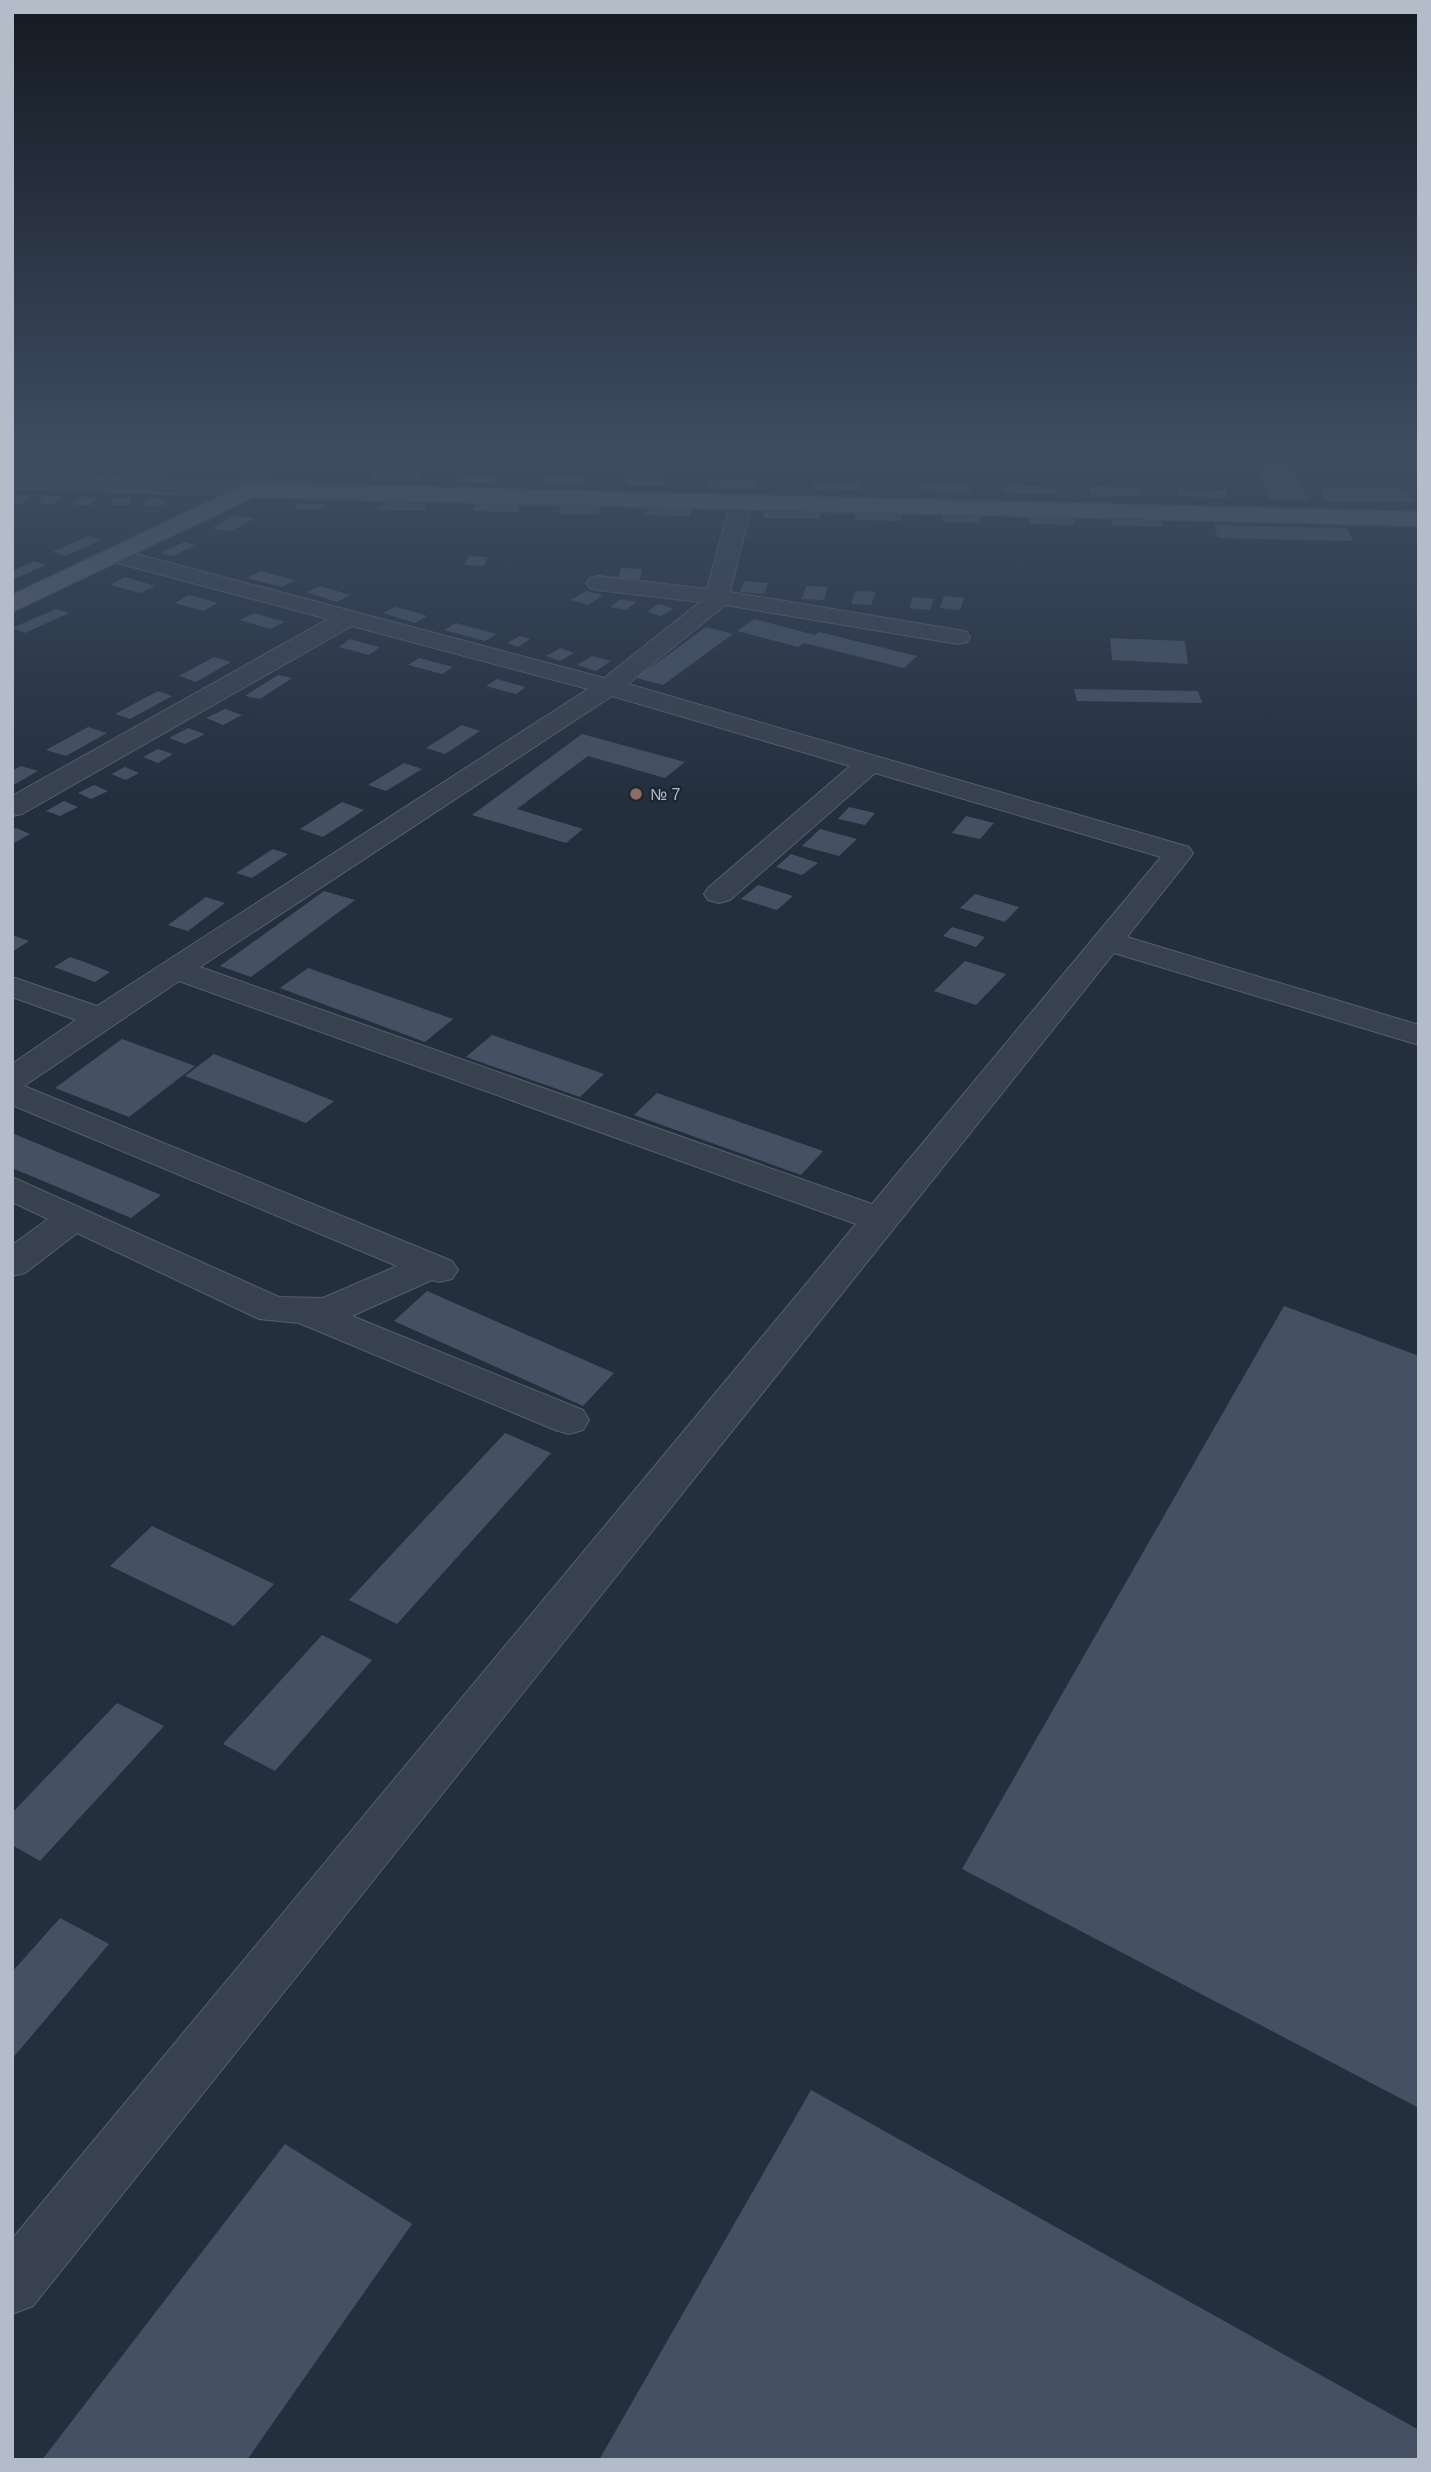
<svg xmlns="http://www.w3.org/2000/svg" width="1431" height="2472" viewBox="0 0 1431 2472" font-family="Helvetica,sans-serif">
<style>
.building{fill:#455162}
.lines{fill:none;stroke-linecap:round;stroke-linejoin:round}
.minor-casing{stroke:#565f6c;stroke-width:2}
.major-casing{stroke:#414a57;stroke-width:3}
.minor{fill:#38414e;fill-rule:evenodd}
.major{fill:#56606e;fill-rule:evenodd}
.education-dot{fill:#8d6e63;stroke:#1d2633;stroke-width:2.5}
.labels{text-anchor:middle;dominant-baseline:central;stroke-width:5;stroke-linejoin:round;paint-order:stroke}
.far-poi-label{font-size:16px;fill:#b4bcc9;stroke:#1d2633;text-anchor:start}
</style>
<rect width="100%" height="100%" fill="#242f3e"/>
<!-- building -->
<path class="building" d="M 297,452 L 320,452 L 317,459 L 294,459 Z
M 1251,452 L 1286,452 L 1307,500 L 1270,499 Z
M 212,458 L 241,458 L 237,465 L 208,465 Z
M 293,465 L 312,465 L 308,473 L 289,473 Z
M 80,469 L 97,469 L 93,475 L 75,475 Z
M 373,473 L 394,474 L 420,474 L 417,481 L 370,480 Z
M 459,474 L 477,475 L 497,475 L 494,483 L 456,482 Z
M 545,476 L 565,477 L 585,477 L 583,485 L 542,484 Z
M 628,478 L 647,478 L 665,479 L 664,486 L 627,486 Z
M 706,479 L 755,480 L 755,488 L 705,487 Z
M 813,482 L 861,482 L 862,490 L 813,489 Z
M 920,484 L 970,485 L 970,493 L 920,491 Z
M 1005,485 L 1056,487 L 1057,495 L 1005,493 Z
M 1089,486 L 1139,487 L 1141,496 L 1091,495 Z
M 1320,488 L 1406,489 L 1413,502 L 1326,501 Z
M 1177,489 L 1226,490 L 1228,498 L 1179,496 Z
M 12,495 L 29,496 L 22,504 L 12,504 Z
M 43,496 L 60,496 L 55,504 L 38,504 Z
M 78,497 L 97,497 L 92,505 L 73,505 Z
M 114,498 L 132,498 L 128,505 L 109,505 Z
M 147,498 L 166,499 L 162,506 L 142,506 Z
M 382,503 L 405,503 L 426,504 L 424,511 L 379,510 Z
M 296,504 L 325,504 L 322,509 L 294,509 Z
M 474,504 L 520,504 L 518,512 L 472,511 Z
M 561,506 L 600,506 L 598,514 L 559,514 Z
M 648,506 L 691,508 L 689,516 L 646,515 Z
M 765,509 L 820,511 L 819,519 L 764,518 Z
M 855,512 L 901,513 L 901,521 L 855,520 Z
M 943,514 L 981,515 L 981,523 L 943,522 Z
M 236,515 L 254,519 L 229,532 L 212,528 Z
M 1029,515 L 1073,517 L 1074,525 L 1030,524 Z
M 1111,518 L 1161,520 L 1163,527 L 1112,525 Z
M 1214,525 L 1347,528 L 1353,541 L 1218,538 Z
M 88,536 L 101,540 L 66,556 L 52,552 Z
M 184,542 L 196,545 L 173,556 L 161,553 Z
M 469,556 L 488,557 L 484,566 L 464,565 Z
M 34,561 L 46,565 L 12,580 L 12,571 Z
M 621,568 L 642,569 L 640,579 L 618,578 Z
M 261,571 L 276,575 L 295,580 L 281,587 L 247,578 Z
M 125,577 L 142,582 L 155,586 L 140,593 L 110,585 Z
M 744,581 L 768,583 L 764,594 L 740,592 Z
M 320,586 L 333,590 L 350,595 L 337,602 L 306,592 Z
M 806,586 L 828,587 L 824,600 L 802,599 Z
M 586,591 L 603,595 L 588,605 L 571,600 Z
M 856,591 L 876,592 L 871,605 L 851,604 Z
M 189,595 L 204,599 L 218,603 L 203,611 L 175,603 Z
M 944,596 L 964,598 L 960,610 L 940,608 Z
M 913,597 L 934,599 L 930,610 L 909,608 Z
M 621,599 L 636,602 L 626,610 L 610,607 Z
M 659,604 L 674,609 L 661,616 L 647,612 Z
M 396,607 L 412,611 L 427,616 L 415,623 L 383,613 Z
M 56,609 L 69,613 L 25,633 L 12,628 Z
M 254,613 L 271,618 L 285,622 L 270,629 L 240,620 Z
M 754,619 L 815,635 L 819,632 L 917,656 L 904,668 L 804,643 L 798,647 L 737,631 Z
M 456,623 L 474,628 L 497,634 L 485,641 L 444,630 Z
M 706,627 L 733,634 L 663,685 L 636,678 Z
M 520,636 L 530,639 L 518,647 L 507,643 Z
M 1110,638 L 1185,641 L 1188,664 L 1112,660 Z
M 350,639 L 367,644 L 380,647 L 369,655 L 339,647 Z
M 560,648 L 574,653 L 560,661 L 546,656 Z
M 592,656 L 611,661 L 596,671 L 577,665 Z
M 214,657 L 231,662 L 196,682 L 179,676 Z
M 419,658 L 438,663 L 453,667 L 442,674 L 408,665 Z
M 278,675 L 292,678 L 260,699 L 245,696 Z
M 497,679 L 514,684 L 526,687 L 516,694 L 486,686 Z
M 1074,689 L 1198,691 L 1202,703 L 1077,701 Z
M 158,691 L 172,696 L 130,719 L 115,714 Z
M 225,709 L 242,715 L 223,725 L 206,718 Z
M 462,725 L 480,731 L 445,754 L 426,748 Z
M 88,727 L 107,733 L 66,756 L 46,750 Z
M 188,728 L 205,734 L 185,744 L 169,738 Z
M 582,734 L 685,762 L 665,778 L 588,756 L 517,809 L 583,829 L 566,843 L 472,815 Z
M 158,749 L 173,754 L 158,763 L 143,757 Z
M 404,763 L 422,769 L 386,791 L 368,785 Z
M 21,766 L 38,771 L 12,786 L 12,771 Z
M 125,767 L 139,773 L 126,780 L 111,774 Z
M 94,785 L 108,791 L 91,799 L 78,793 Z
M 64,801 L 78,807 L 60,816 L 46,811 Z
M 342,802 L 364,810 L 323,837 L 300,829 Z
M 849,807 L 875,813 L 865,825 L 838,819 Z
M 966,816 L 994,823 L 980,839 L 952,833 Z
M 16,828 L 30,834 L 12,844 L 12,830 Z
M 820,829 L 857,839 L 839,856 L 802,846 Z
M 273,849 L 288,854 L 252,878 L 236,873 Z
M 791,854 L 818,863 L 802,875 L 776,867 Z
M 758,885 L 793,896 L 777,910 L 741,899 Z
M 324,891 L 355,900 L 251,977 L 220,966 Z
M 975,894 L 1019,907 L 1005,922 L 960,908 Z
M 206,897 L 225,903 L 188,931 L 168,925 Z
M 952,927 L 985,937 L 976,947 L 943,936 Z
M 12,935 L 29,941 L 12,952 Z
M 70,957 L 90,964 L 110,972 L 95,982 L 54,967 Z
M 965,961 L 1006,974 L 976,1005 L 934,991 Z
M 308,968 L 453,1019 L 425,1042 L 280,988 Z
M 492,1035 L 604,1074 L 580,1097 L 466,1057 Z
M 122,1039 L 195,1066 L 129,1117 L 55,1088 Z
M 214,1054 L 334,1101 L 306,1123 L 185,1076 Z
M 657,1093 L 823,1151 L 801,1175 L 634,1115 Z
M 12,1133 L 161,1195 L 131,1218 L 12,1168 Z
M 427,1291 L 614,1373 L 583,1406 L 394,1321 Z
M 1284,1306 L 1419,1356 L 1419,2108 L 962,1869 Z
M 505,1433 L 551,1453 L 397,1624 L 349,1600 Z
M 152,1526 L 274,1584 L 234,1626 L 110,1566 Z
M 322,1635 L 372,1660 L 275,1771 L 223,1744 Z
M 117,1703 L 164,1726 L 40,1861 L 12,1845 L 12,1813 Z
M 60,1918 L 109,1944 L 12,2059 L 12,1972 Z
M 811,2090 L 1419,2430 L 1419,2460 L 599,2460 Z
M 285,2144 L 412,2224 L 247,2460 L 42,2460 Z"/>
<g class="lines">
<defs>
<path id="minor" d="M 32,452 L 55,452 L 30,476 L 243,483 L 265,452 L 286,452 L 257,495 L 249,496 L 12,488 L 12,470 Z
M 742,493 L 753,500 L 730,592 L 958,630 L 967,632 L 970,637 L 967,642 L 958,644 L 725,605 L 628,684 L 1189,847 L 1193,853 L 1189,859 L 1127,937 L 1419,1025 L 1419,1045 L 1114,953 L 33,2306 L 12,2314 L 12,2239 L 856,1224 L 179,981 L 24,1086 L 452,1261 L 458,1270 L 452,1279 L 439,1282 L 432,1280 L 352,1316 L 583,1410 L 589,1420 L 583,1430 L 569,1434 L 555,1430 L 299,1323 L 259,1319 L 77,1233 L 25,1273 L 12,1276 L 12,1245 L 48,1219 L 12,1202 L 12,1177 L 279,1297 L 323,1298 L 397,1266 L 12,1105 L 12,1064 L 76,1020 L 12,997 L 12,977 L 97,1006 L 588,689 L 352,626 L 22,814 L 12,816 L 12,796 L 328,619 L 106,560 L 103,555 L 114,548 L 604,678 L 700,602 L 598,590 L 590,588 L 586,583 L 590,578 L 598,576 L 707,589 L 731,500 ZM 612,696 L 850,766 L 708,888 L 704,894 L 708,900 L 719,903 L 730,900 L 875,773 L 1161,857 L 872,1204 L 200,967 Z"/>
<path id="major" d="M 249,483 L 1419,512 L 1419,526 L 253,497 L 12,612 L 12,595 Z"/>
</defs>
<!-- minor casing -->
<use href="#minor" class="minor-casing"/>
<!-- major casing -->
<use href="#major" class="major-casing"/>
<!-- minor -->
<use href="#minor" class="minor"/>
<!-- major -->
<use href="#major" class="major"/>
</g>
<!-- sky -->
<linearGradient id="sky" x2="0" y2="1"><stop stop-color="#141a22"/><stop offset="0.57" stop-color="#3f4d63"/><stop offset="1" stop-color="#3f4d63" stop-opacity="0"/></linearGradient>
<rect width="1431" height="798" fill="url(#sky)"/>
<!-- markers -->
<circle class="education-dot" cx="636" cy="794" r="7"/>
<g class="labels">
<!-- far-poi labels -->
<g class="far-poi-label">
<text x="650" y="794">№ 7</text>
</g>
</g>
<!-- border -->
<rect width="1431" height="2472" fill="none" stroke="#b4bcc9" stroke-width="28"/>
</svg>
